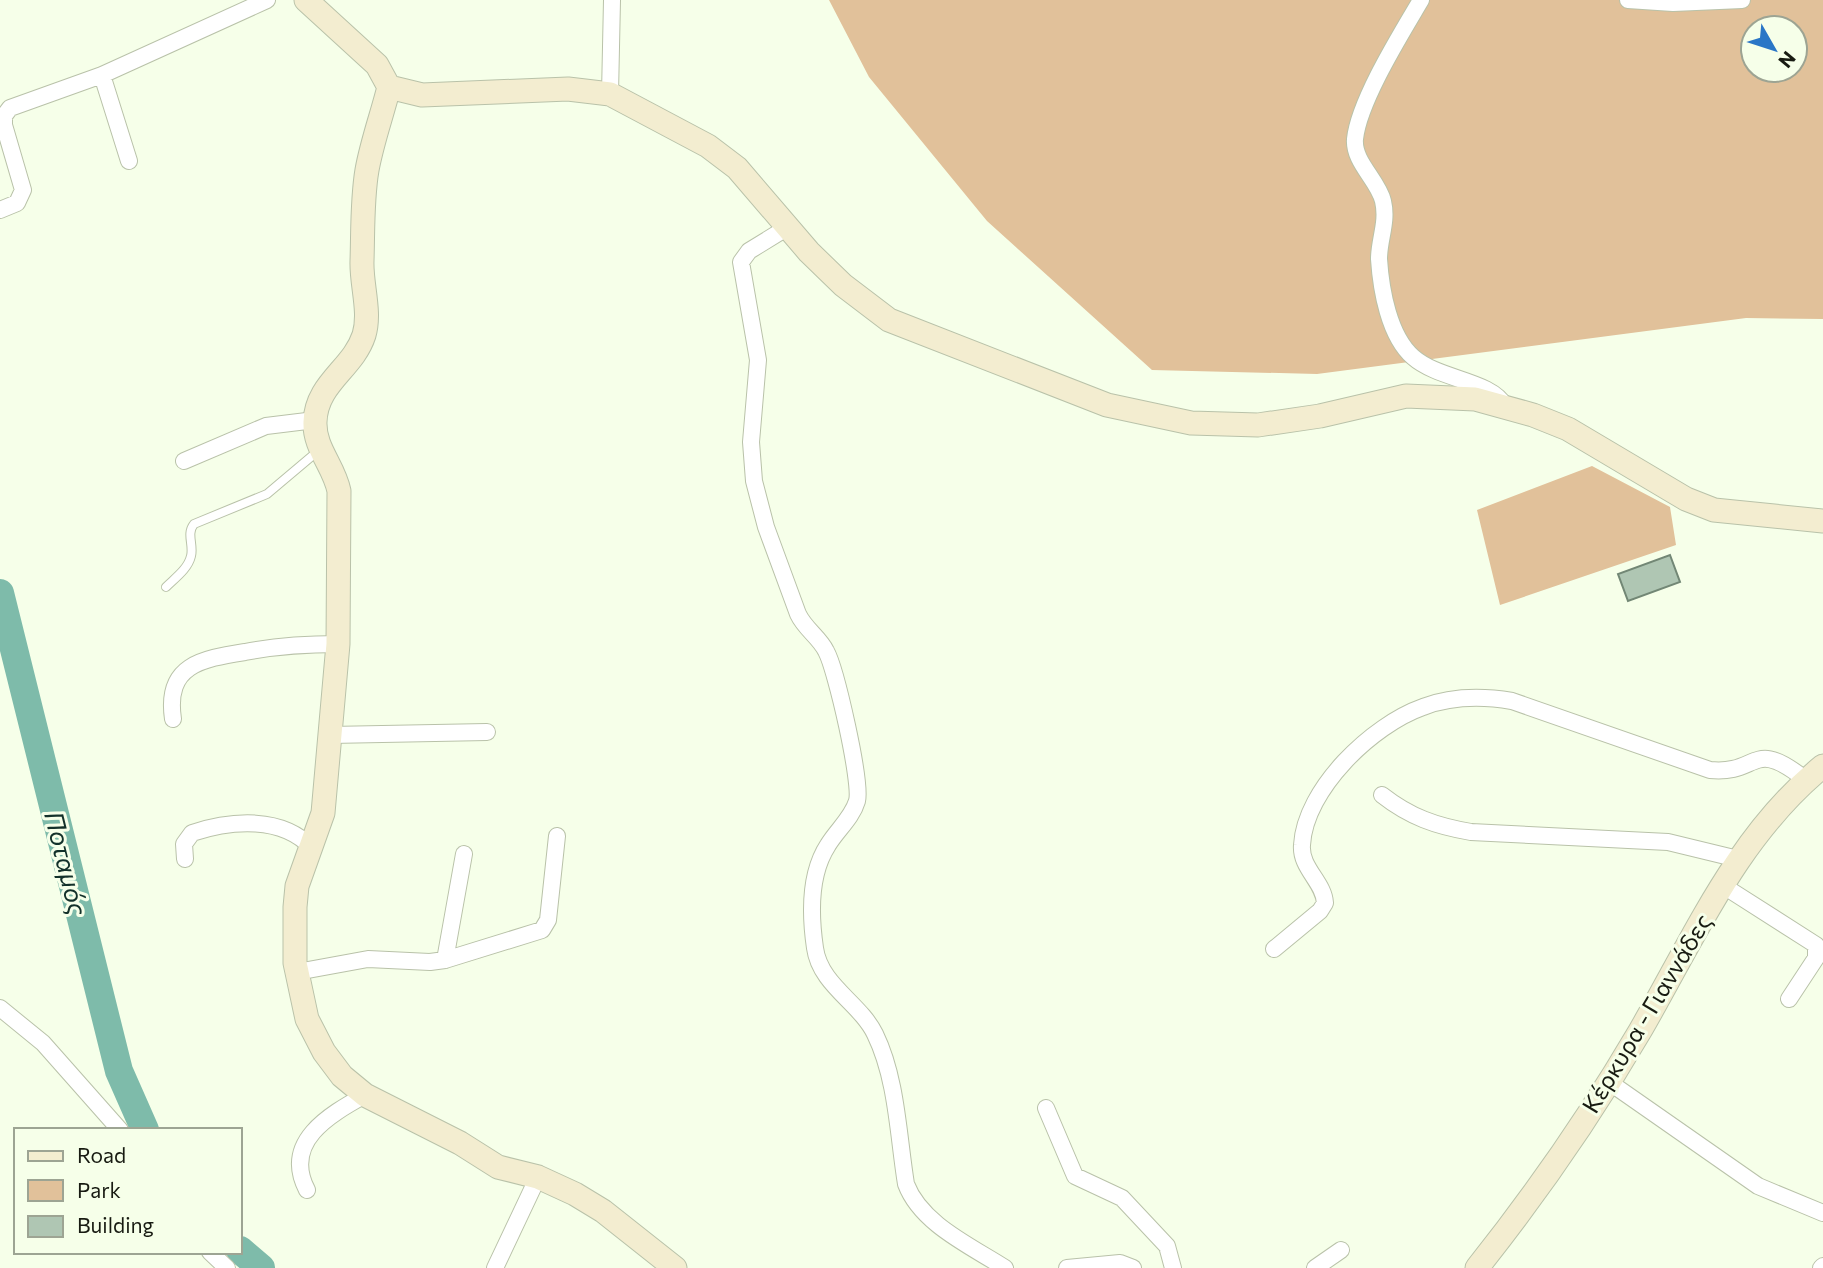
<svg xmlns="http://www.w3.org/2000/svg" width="1823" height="1268" viewBox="0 0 1823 1268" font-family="Commissioner,sans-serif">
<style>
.green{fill:#e1c19a;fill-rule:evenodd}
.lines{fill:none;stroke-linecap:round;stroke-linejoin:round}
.river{stroke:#7ebbaa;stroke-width:28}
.building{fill:#afc6b3;stroke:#728775;stroke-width:2}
.lane-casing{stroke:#b9c2a9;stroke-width:10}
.street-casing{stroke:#b9c2a9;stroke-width:18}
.secondary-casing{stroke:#b9c2a9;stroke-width:25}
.lane{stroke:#fff;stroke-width:8}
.street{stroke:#fff;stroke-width:16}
.secondary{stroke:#f3edd0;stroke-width:23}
.labels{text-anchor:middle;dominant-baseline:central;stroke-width:6;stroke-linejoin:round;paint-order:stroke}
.street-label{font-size:24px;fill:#181b12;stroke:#f6ffe9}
.water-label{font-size:26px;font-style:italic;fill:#13312a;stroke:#f6ffe9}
</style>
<rect width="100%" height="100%" fill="#f6ffe9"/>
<!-- green -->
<path class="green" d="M 829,0 L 1823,0 L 1823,319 L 1746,318 L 1317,374 L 1152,370 L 987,221 L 869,77 ZM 1753,28 L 1795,28 L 1795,70 L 1753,70 Z
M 1592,466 L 1670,507 L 1676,545 L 1500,605 L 1477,510 Z"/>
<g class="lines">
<!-- river -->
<path class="river" d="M 0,593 L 119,1071 L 145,1130
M 240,1250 L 261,1268"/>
</g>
<!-- building -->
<path class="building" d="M 1670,555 L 1680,582 L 1628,601 L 1618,574 Z"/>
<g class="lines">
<defs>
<path id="lane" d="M 166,587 C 175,578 188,569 191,556 C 194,545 186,534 194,524 L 267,494 L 318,451"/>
<path id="street" d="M 1421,0 C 1401,34 1359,101 1355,139 C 1353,162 1378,180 1383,201 C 1388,222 1379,239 1379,259 C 1381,290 1389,336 1413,357 C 1439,380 1491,380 1505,406
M 1628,0 L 1673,3 L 1742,0
M 102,75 L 129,161
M 610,94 L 612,0
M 0,210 L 17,203 L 23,190 L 4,125 L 4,116 L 10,108 L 102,75 L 267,0
M 788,227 L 749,251 L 741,262 L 758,360 L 751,442 L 754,481 L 766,527 L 798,614 C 805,629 819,637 826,651 C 836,669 862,783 857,801 C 852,818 837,830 828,845 C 809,874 810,914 815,948 C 820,985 860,1003 875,1034 C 897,1079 898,1135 906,1184 C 921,1224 971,1246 1005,1268
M 184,461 L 266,426 L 315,420
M 173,719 C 165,665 201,659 245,652 C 276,646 305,644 338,644
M 330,735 L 487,732
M 1382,795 C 1410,817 1436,826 1471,832 L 1668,842 L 1738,859
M 185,859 L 184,844 L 192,833 C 232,820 282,816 312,848
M 1722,885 L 1816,945 L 1816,958 L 1789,999
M 1274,949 L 1320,911 L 1325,903 C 1324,882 1300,868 1302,845 C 1305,789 1372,725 1423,707 C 1452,696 1482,696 1512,701 L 1710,770 C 1760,775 1751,736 1806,780
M 445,960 L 464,854
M 297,972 L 368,959 L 430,962 L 445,960 L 542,930 L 548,920 L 557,836
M 0,1008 L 43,1043 L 120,1130
M 1609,1082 L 1758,1186 L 1823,1213
M 1046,1108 L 1075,1176 L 1122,1198 L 1167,1246 L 1173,1268
M 307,1190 C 282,1142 329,1115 365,1095
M 210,1252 L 227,1268
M 495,1268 L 538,1177
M 1067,1268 L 1120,1263 L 1133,1268
M 1315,1268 L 1341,1250
M 1821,1268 L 1823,1266"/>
<path id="secondary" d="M 306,0 L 377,65 L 389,87 C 382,115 372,142 367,170 C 362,199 363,231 362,261 C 361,284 371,312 364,335 C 353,369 316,383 315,422 C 314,448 334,466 339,491 L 338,644 L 323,813 L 297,886 L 295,907 L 295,963 L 307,1019 L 324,1052 L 342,1076 L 365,1095 L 460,1143 L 498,1167 L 538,1177 L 575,1194 L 603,1211 L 675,1268
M 389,87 L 422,95 L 568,89 L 610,94 L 708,146 L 737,168 L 809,252 L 843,285 L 889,320 L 1107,405 L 1191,423 L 1258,425 L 1320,416 L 1406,396 L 1475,399 L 1533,415 L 1568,429 L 1686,499 L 1714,510 L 1823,521
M 1477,1268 C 1536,1194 1592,1113 1640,1031 C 1694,938 1737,836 1823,766"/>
</defs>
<!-- lane casing -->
<use href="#lane" class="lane-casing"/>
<!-- street casing -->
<use href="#street" class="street-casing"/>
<!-- secondary casing -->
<use href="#secondary" class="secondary-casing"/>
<!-- lane -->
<use href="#lane" class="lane"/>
<!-- street -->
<use href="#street" class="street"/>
<!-- secondary -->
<use href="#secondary" class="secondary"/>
</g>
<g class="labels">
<!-- street labels -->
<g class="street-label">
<text transform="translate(1646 1013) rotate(-59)">Κέρκυρα - Γιαννάδες</text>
</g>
<!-- water labels -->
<g class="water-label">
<text transform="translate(67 863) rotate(76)">Ποταμός</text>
</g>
</g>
<!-- legend -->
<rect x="14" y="1128" width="228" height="126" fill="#f6ffe9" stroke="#9da493" stroke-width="2"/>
<rect x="28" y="1151" width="35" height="10" fill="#f3edd0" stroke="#9da493" stroke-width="2"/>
<text x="77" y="1163" font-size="21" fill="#181b12">Road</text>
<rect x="28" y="1180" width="35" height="21" fill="#e1c19a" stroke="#9da493" stroke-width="2"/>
<text x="77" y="1198" font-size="21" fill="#181b12">Park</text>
<rect x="28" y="1216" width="35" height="21" fill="#afc6b3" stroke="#9da493" stroke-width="2"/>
<text x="77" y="1233" font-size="21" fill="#181b12">Building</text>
<!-- north arrow -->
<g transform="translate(1774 49) rotate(129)"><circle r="33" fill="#f6ffe9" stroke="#9da493" stroke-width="2"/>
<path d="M0-5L12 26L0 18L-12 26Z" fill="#2a76c6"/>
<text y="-10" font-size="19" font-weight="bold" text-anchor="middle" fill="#181b12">N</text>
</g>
</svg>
